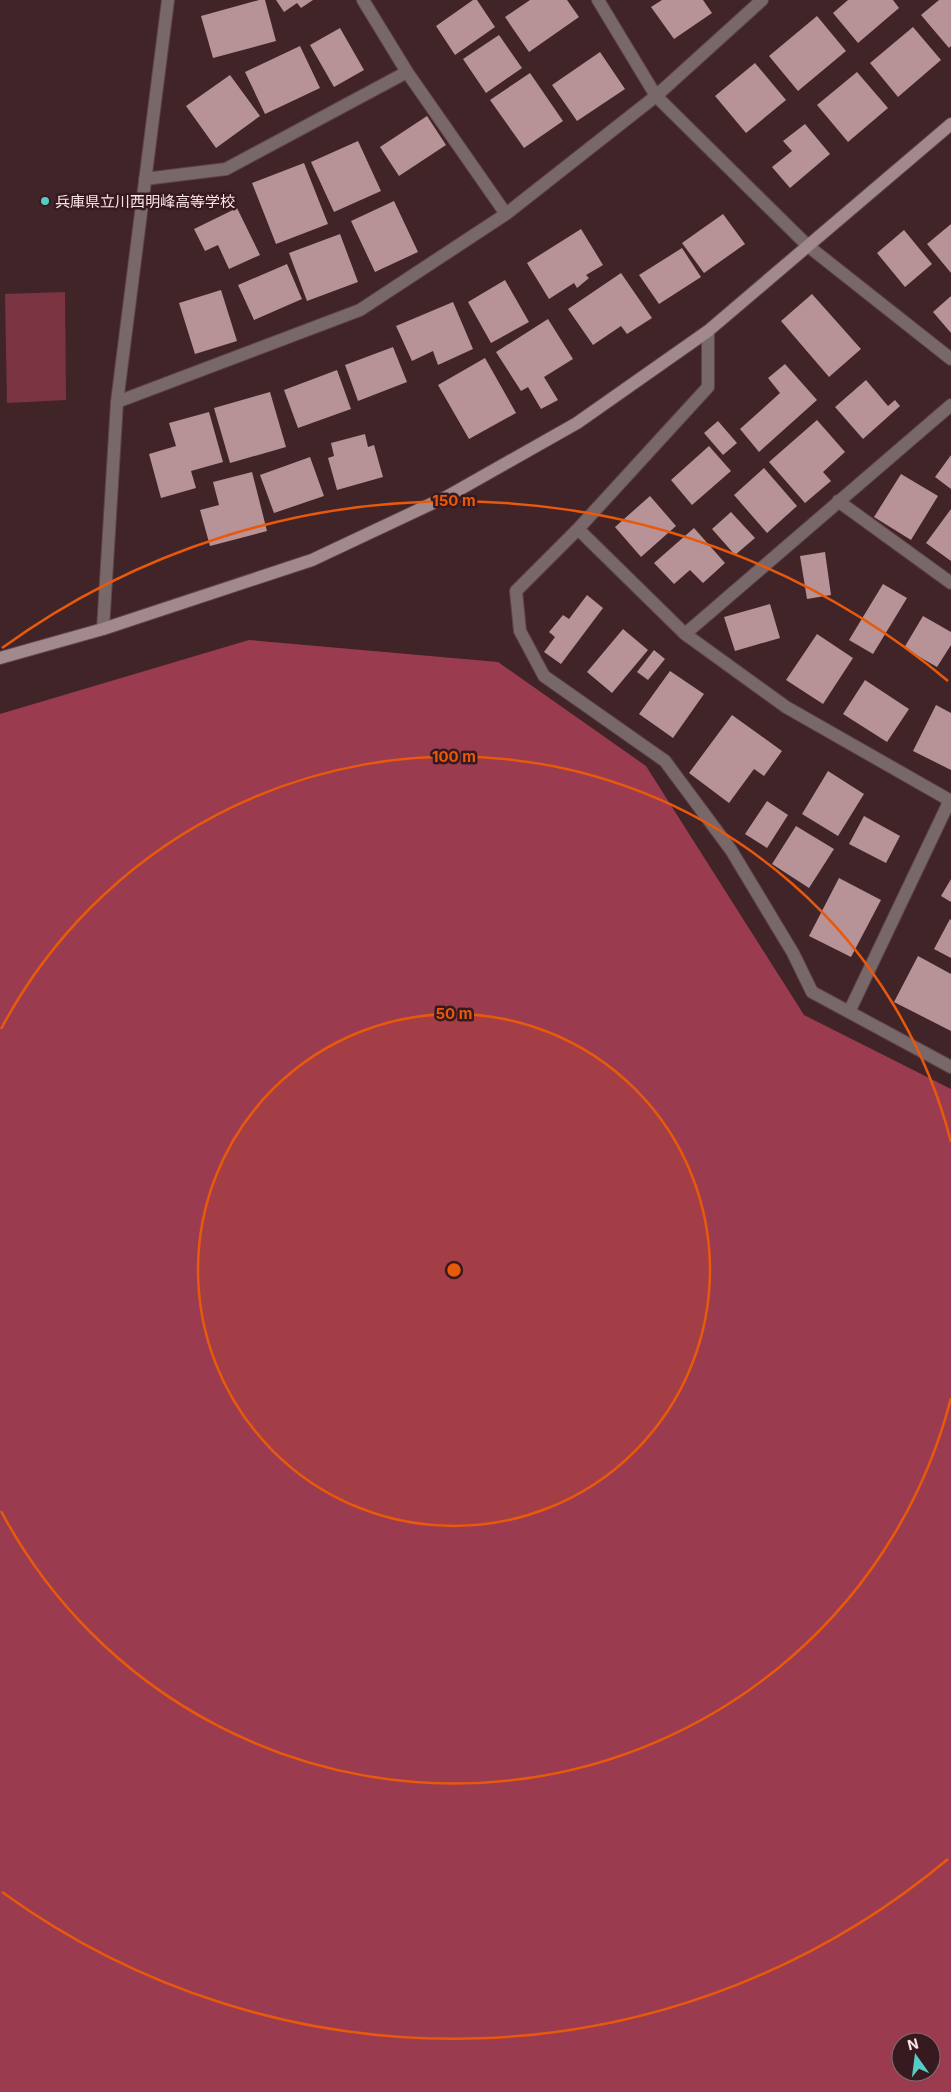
<svg xmlns="http://www.w3.org/2000/svg" width="951" height="2092" viewBox="0 0 951 2092" font-family="Inter,'Noto Sans JP',sans-serif">
<style>
.green{fill:#7b3542}
.forest{fill:#9b3b4f;fill-rule:evenodd}
.building{fill:#b79296}
.lines{fill:none;stroke-linecap:round;stroke-linejoin:round}
.street-casing{stroke:#5e4347;stroke-width:14}
.secondary-casing{stroke:#5e4347;stroke-width:14}
.street{stroke:#78686a;stroke-width:12}
.secondary{stroke:#a2898c;stroke-width:12}
.ring{fill:none;stroke:#e8590c;stroke-width:2.5}
.poi-dot{fill:#54cdc7;stroke:#371a1f;stroke-width:2}
.labels{text-anchor:middle;dominant-baseline:central;stroke-width:5;stroke-linejoin:round;paint-order:stroke}
.poi-label{font-size:15px;fill:#f9e5e7;stroke:#371a1f;text-anchor:start}
.centre{fill:#e8590c;stroke:#371a1f;stroke-width:2.5}
.ring-label{font-size:15px;text-anchor:middle;font-weight:bold;fill:#e8590c;stroke:#371a1f;stroke-width:5;stroke-linejoin:round;paint-order:stroke}
</style>
<rect width="100%" height="100%" fill="#412428"/>
<!-- green -->
<path class="green" d="M 65,292 L 66,400 L 7,403 L 5,294 Z"/>
<!-- forest -->
<path class="forest" d="M 249,640 L 498,662 L 646,766 L 804,1015 L 951,1089 L 951,2092 L 0,2092 L 0,714 ZM 901,2042 L 931,2042 L 931,2072 L 901,2072 Z"/>
<!-- building -->
<path class="building" d="M 259,0 L 265,0 L 276,41 L 213,58 L 201,16 Z
M 276,0 L 313,0 L 301,8 L 297,3 L 284,12 Z
M 473,0 L 477,0 L 495,27 L 455,55 L 436,26 Z
M 530,0 L 567,0 L 579,17 L 529,52 L 505,17 Z
M 662,0 L 703,0 L 712,13 L 674,39 L 651,7 Z
M 848,0 L 893,0 L 899,8 L 858,43 L 833,13 Z
M 939,0 L 951,0 L 951,46 L 949,48 L 921,15 Z
M 817,16 L 846,51 L 798,91 L 769,56 Z
M 913,27 L 941,60 L 898,97 L 870,63 Z
M 340,28 L 364,70 L 334,87 L 310,45 Z
M 499,35 L 522,68 L 486,93 L 463,59 Z
M 300,46 L 320,88 L 265,114 L 245,72 Z
M 600,52 L 625,89 L 577,121 L 552,85 Z
M 755,63 L 786,100 L 746,133 L 715,96 Z
M 857,72 L 888,108 L 848,142 L 817,105 Z
M 530,73 L 563,121 L 524,148 L 490,100 Z
M 230,75 L 260,116 L 216,148 L 186,106 Z
M 427,116 L 446,145 L 399,176 L 380,147 Z
M 805,124 L 830,154 L 790,188 L 772,167 L 792,151 L 783,141 Z
M 358,141 L 381,191 L 334,212 L 311,162 Z
M 304,163 L 328,224 L 276,244 L 252,183 Z
M 394,201 L 418,252 L 375,272 L 351,221 Z
M 237,208 L 260,255 L 229,269 L 218,245 L 205,251 L 194,229 Z
M 723,214 L 745,244 L 704,273 L 682,243 Z
M 951,224 L 951,273 L 927,244 Z
M 581,229 L 603,265 L 586,275 L 589,278 L 577,288 L 574,283 L 549,299 L 527,263 Z
M 904,230 L 932,264 L 905,287 L 877,253 Z
M 340,234 L 358,282 L 307,301 L 289,253 Z
M 682,248 L 701,277 L 659,304 L 639,275 Z
M 287,264 L 302,299 L 254,320 L 238,285 Z
M 621,273 L 652,318 L 627,334 L 621,326 L 593,345 L 568,309 Z
M 505,280 L 529,322 L 491,343 L 468,302 Z
M 221,290 L 237,341 L 195,354 L 179,303 Z
M 812,294 L 861,349 L 829,377 L 781,321 Z
M 951,296 L 951,333 L 933,312 Z
M 453,302 L 473,349 L 438,365 L 433,351 L 412,361 L 396,326 Z
M 548,319 L 573,359 L 544,377 L 558,400 L 541,409 L 528,387 L 521,391 L 496,352 Z
M 393,347 L 407,382 L 358,401 L 345,365 Z
M 485,358 L 516,413 L 469,439 L 438,385 Z
M 785,364 L 817,400 L 759,452 L 740,429 L 780,393 L 768,378 Z
M 337,370 L 351,409 L 298,428 L 284,390 Z
M 866,380 L 888,406 L 895,400 L 900,406 L 863,439 L 835,407 Z
M 270,392 L 286,447 L 230,463 L 214,408 Z
M 209,412 L 223,462 L 191,471 L 196,488 L 161,498 L 149,454 L 176,446 L 169,423 Z
M 817,420 L 845,452 L 823,472 L 831,481 L 805,503 L 769,462 Z
M 718,421 L 737,443 L 723,455 L 704,433 Z
M 365,434 L 368,447 L 374,445 L 383,477 L 337,490 L 328,458 L 334,456 L 331,443 Z
M 709,446 L 731,471 L 692,505 L 671,480 Z
M 951,455 L 951,489 L 935,477 Z
M 310,457 L 324,496 L 274,513 L 260,475 Z
M 764,468 L 797,506 L 767,533 L 734,495 Z
M 252,472 L 267,531 L 210,546 L 200,510 L 219,505 L 213,482 Z
M 901,474 L 938,496 L 911,540 L 874,517 Z
M 650,496 L 676,526 L 641,557 L 615,527 Z
M 951,509 L 951,561 L 926,543 Z
M 731,512 L 755,538 L 735,555 L 712,529 Z
M 694,528 L 725,563 L 703,583 L 690,570 L 674,584 L 654,563 Z
M 825,552 L 831,595 L 807,599 L 800,556 Z
M 883,584 L 907,598 L 873,654 L 849,640 Z
M 587,595 L 603,608 L 561,664 L 544,652 L 555,637 L 549,632 L 563,615 L 569,619 Z
M 770,604 L 780,638 L 735,651 L 724,617 Z
M 923,616 L 951,632 L 951,645 L 937,667 L 904,648 Z
M 623,629 L 648,650 L 612,693 L 587,672 Z
M 817,634 L 853,658 L 823,704 L 786,680 Z
M 654,650 L 665,659 L 648,680 L 637,672 Z
M 670,671 L 704,694 L 673,738 L 639,714 Z
M 865,680 L 909,709 L 887,742 L 843,714 Z
M 936,705 L 951,713 L 951,770 L 913,751 Z
M 732,715 L 782,751 L 764,776 L 754,769 L 729,803 L 689,773 Z
M 828,771 L 864,794 L 838,836 L 802,814 Z
M 767,801 L 788,815 L 767,848 L 745,834 Z
M 864,816 L 900,836 L 886,863 L 849,844 Z
M 796,826 L 834,849 L 809,888 L 772,864 Z
M 839,878 L 881,900 L 851,957 L 809,936 Z
M 951,879 L 951,902 L 941,896 Z
M 950,919 L 951,920 L 951,958 L 934,949 Z
M 918,956 L 951,974 L 951,1031 L 894,1002 Z"/>
<g class="lines">
<defs>
<path id="street" d="M 363,0 L 407,72 L 506,214
M 598,0 L 656,96 L 808,246 L 951,359
M 145,179 L 226,169 L 407,72
M 708,331 L 708,387 L 578,529 L 516,591 L 520,631 L 544,676 L 665,761 L 731,850 L 793,953 L 812,992 L 951,1067
M 117,402 L 360,310 L 506,214 L 656,96 L 762,0
M 838,501 L 951,583
M 578,529 L 685,634 L 786,707 L 951,801
M 103,629 L 117,402 L 168,0
M 685,634 L 951,405
M 849,1012 L 950,800"/>
<path id="secondary" d="M 0,658 L 103,629 L 312,560 L 448,496 L 577,423 L 708,331 L 951,124"/>
</defs>
<!-- street casing -->
<use href="#street" class="street-casing"/>
<!-- secondary casing -->
<use href="#secondary" class="secondary-casing"/>
<!-- street -->
<use href="#street" class="street"/>
<!-- secondary -->
<use href="#secondary" class="secondary"/>
</g>
<!-- distance rings -->
<circle cx="454" cy="1270" r="256" fill="#e8590c" fill-opacity=".12"/>
<g class="ring">
<circle cx="454" cy="1270" r="256"/>
<path d="M951 1398A513 513 0 0 1 1 1511M1 1029A513 513 0 0 1 951 1142"/>
<path d="M948 1859A769 769 0 0 1 2 1892M2 648A769 769 0 0 1 948 681"/>
</g>
<!-- markers -->
<circle class="poi-dot" cx="45" cy="201" r="5"/>
<g class="labels">
<!-- poi labels -->
<g class="poi-label">
<text x="55" y="201">兵庫県立川西明峰高等学校</text>
</g>
</g>
<circle cx="454" cy="1270" r="8" class="centre"/>
<g class="ring-label">
<text x="454" y="506">150 m</text>
<text x="454" y="762">100 m</text>
<text x="454" y="1019">50 m</text>
</g>
<!-- north arrow -->
<g transform="translate(916 2057) rotate(346)"><circle r="24" fill="#371a1f" stroke="#856b6f"/>
<path d="M0-4L9 19L0 12L-9 19Z" fill="#54cdc7"/>
<text y="-8" font-size="14" font-weight="bold" text-anchor="middle" fill="#f9e5e7">N</text>
</g>
</svg>
